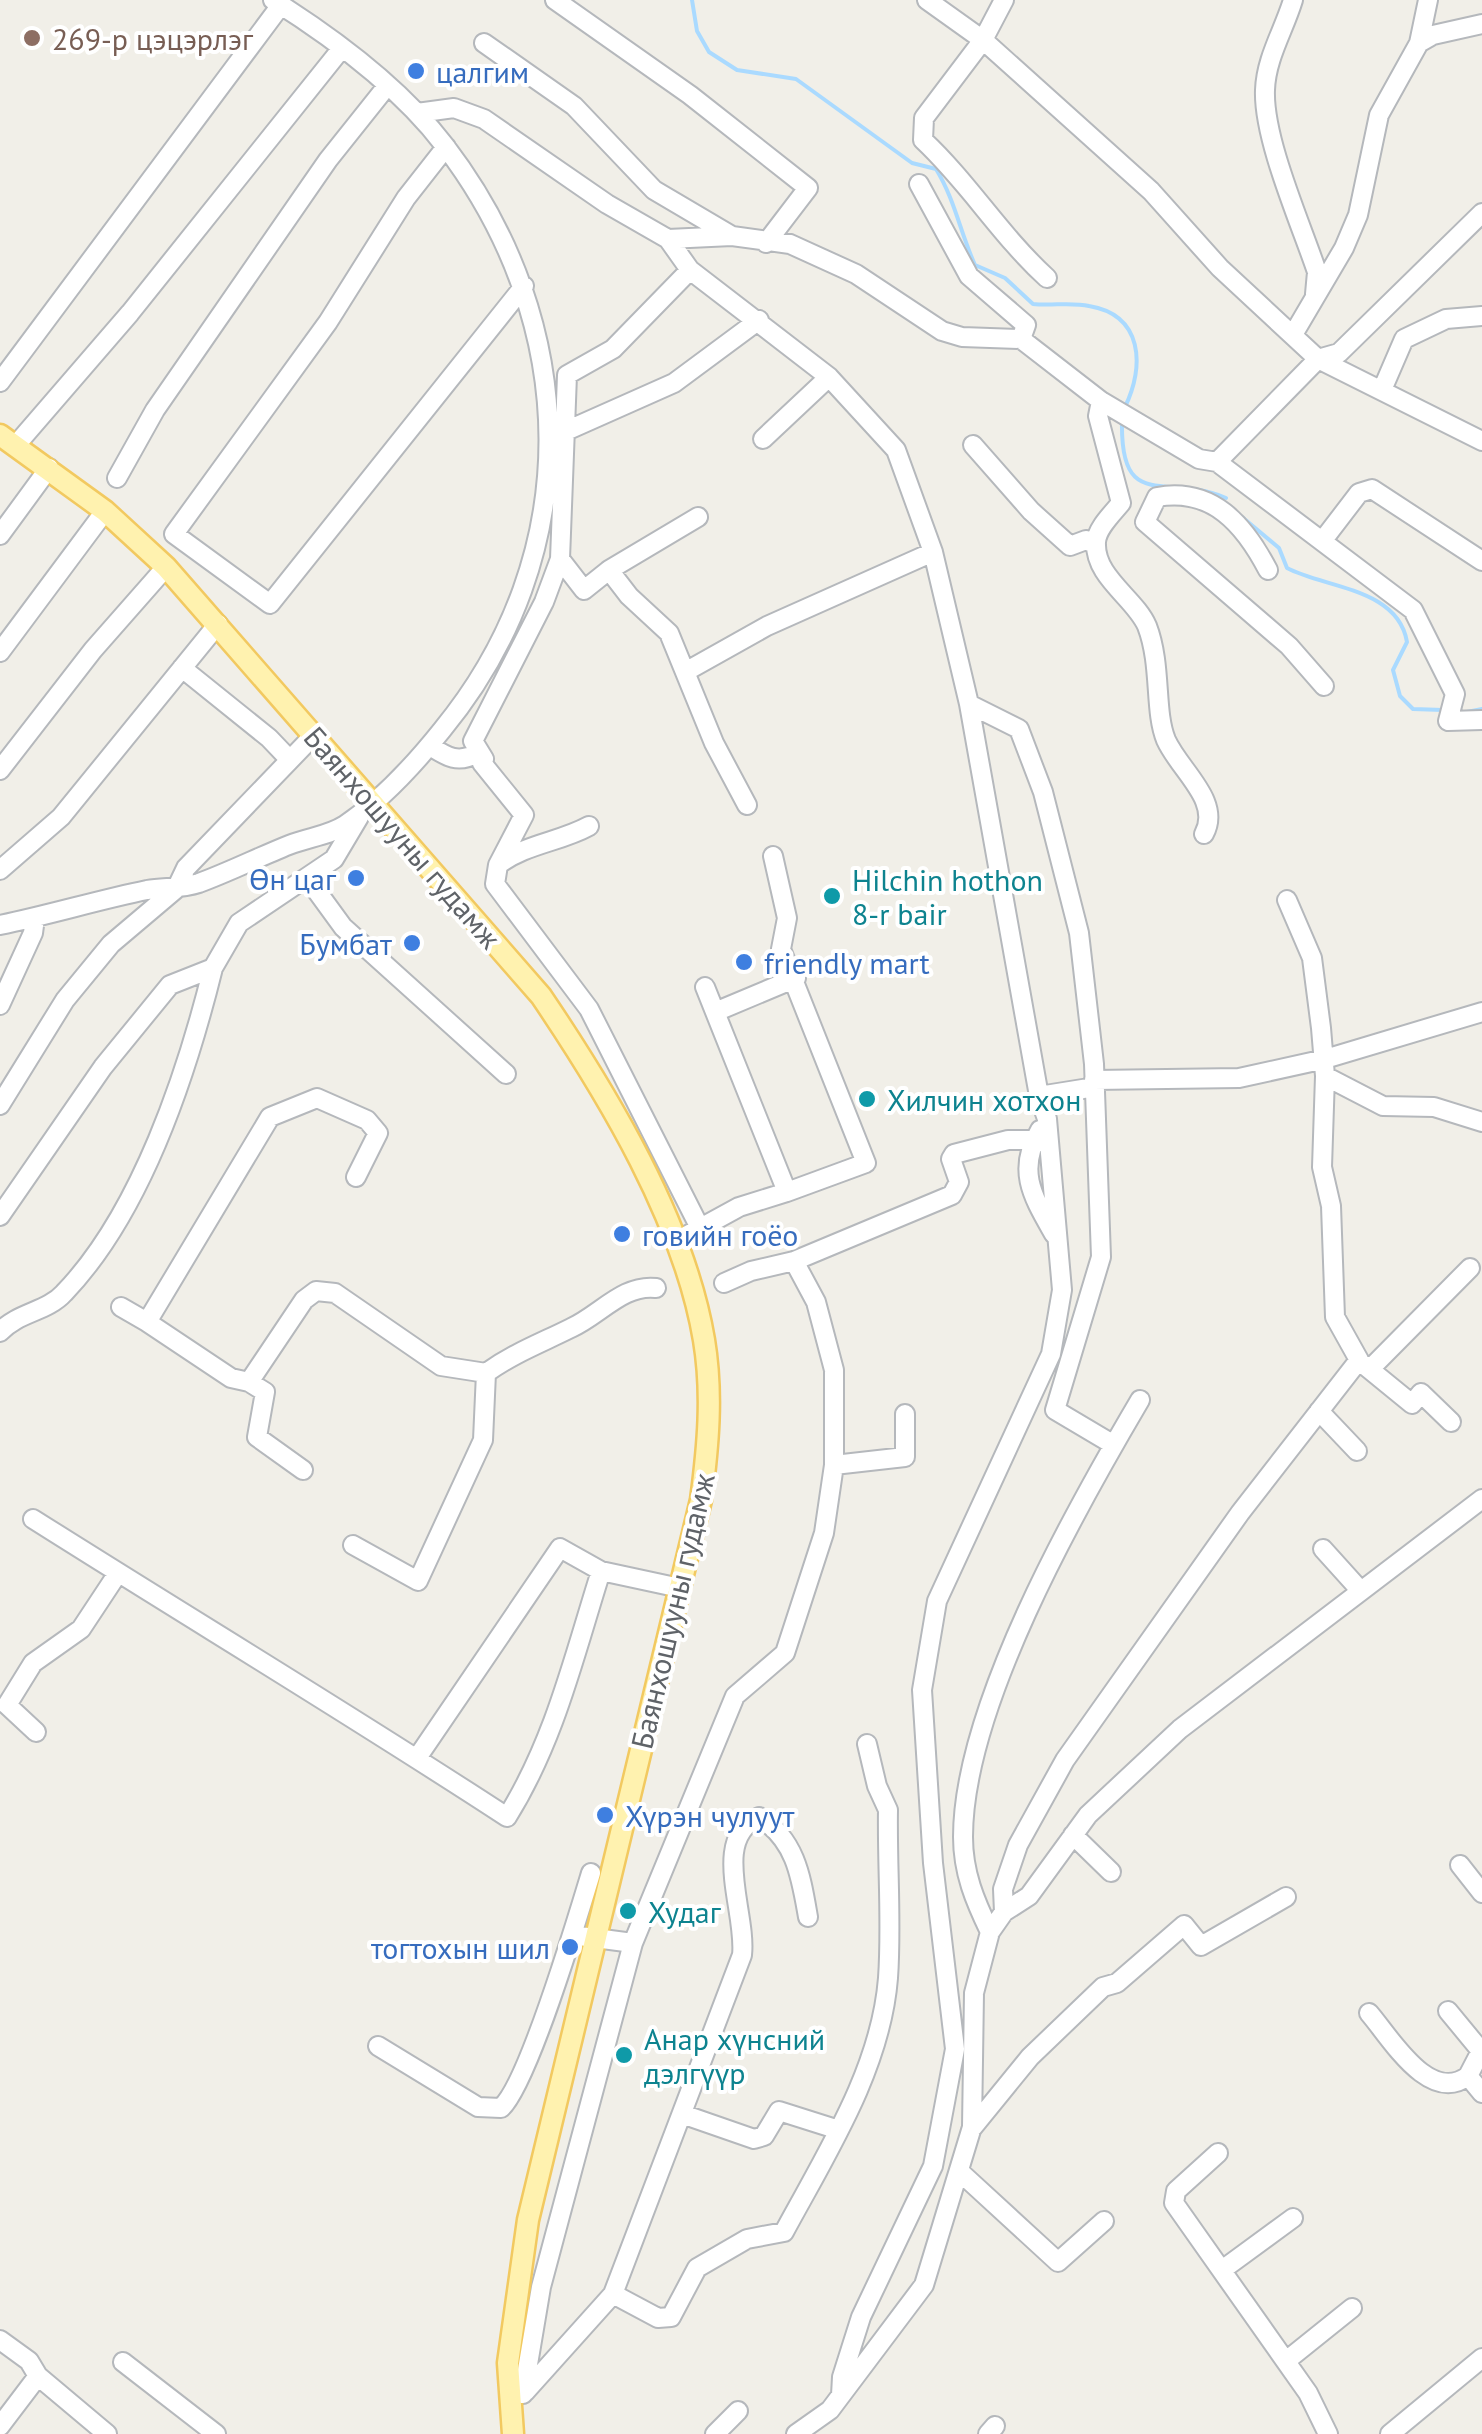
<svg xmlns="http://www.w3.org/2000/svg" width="1482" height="2434" viewBox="0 0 1482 2434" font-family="'PT Sans',sans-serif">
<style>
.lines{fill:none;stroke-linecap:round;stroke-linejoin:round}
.stream{stroke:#aadaff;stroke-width:4}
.minor-casing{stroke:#b5b8bc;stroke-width:22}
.major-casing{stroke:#f2c960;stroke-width:25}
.minor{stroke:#fff;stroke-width:18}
.major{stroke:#fff2af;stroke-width:20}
.education-dot{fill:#8d6e63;stroke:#fff;stroke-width:4}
.shop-dot{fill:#3f7fe0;stroke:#fff;stroke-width:4}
.culture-dot{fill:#0f9aa8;stroke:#fff;stroke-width:4}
.labels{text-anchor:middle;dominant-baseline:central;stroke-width:8;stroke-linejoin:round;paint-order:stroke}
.education-label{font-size:30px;fill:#785e54;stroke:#fff;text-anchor:start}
.shop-label{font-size:30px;fill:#366cbe;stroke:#fff;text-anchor:start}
.street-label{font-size:30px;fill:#5f6368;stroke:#fff}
.culture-label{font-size:30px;fill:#0d838f;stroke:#fff;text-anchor:start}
</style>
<rect width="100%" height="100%" fill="#f1efe8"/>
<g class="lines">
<!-- stream -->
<path class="stream" d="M 692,0 L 697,31 L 709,52 L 737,70 L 796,79 L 912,163 L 936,169 C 955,200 960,232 975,265 L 1005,278 L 1033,304 C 1051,306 1072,302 1089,306 C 1143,315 1145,366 1125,407
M 1122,421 C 1120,514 1166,472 1226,498
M 1242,517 L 1279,548 L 1287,568 C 1325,588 1398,588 1407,642 L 1393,670 L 1400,696 L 1413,709 L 1443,710
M 1467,712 L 1482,709"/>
<defs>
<path id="minor" d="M 555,0 L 690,95 L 808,188 L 766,243
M 927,0 L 983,40 L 1151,191 L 1220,268 L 1318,359 L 1482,441
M 1004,0 L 983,40 L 924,118 L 923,140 C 969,183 1000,235 1047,278
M 1293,0 C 1284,30 1266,58 1265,90 C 1263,139 1301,224 1317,272 L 1315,294
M 484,43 L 574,106 L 654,190 L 732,236
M 1419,43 L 1428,0
M 417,113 L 454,108 L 484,119 L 607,204 L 668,239 L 690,270 L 829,377 L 896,450 L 933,552 L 969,704 L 1039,1096 L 1047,1119 L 1062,1290 L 1051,1354 L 937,1601 L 922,1690 L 933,1863 L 955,2049 L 933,2166 L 861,2317 L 842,2377 L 841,2395
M 446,147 L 406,198 L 328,322 L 174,534 L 270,604 L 524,286
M 919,184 L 969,276 L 1026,325 L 1021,339
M 668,239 L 732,236 L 790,244 L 856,274 L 942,331 L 962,337 L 1021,339 L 1101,401 L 1199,459 L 1217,462 L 1318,359 L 1339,353 L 1482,213
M 1294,333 L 1344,248 L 1358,215 L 1379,115 L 1419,43 L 1433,35 L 1482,24
M 0,382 L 281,5
M 1382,390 L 1404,339 L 1446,319 L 1482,316
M 1101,401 L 1098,416 L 1121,503 C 1112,514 1097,528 1096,542 C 1094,577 1135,598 1147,626 C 1162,665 1154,711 1166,740 C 1180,771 1222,801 1204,834
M 566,431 L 674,383 L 759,320
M 763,439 L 829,377
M 16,445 L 130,313 L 342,48
M 973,445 L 1031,511 L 1070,546 L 1086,540 L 1096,545
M 1217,462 L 1413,610 L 1455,694 L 1448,721 L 1482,720
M 117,478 L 155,410 L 328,160 L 387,86
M 0,535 L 49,468
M 1323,540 L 1359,493 L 1372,489 L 1482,561
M 560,559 L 584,590 L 609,570 L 629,596 L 669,633 L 714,743 L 747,805
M 609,570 L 698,517
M 1268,570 C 1244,524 1212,487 1157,497 L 1145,522 L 1289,646 L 1324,686
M 0,652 L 105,511
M 182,668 L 269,738 L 290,760
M 685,672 L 767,626 L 933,552
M 969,704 L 1019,729 L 1043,792 L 1079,933 L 1094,1064 L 1101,1257 L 1055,1410 L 1114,1445
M 430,746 C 447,757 458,764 478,753
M 0,770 L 93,650 L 166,567
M 589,826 C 560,842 525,844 498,865 L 495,884 L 589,1009 L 700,1228
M 773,856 L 787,918 L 781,949 L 866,1163 L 787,1192
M 498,865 L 524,815 L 482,763 L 484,759 L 473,741 L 544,602 L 560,559 L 567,375 L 613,349 L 690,270
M 0,870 L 61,817 L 218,624
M 308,879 L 343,927 L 506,1074
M 0,925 C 49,915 98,900 147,890 C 165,887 181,889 199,883 C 229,872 259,857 289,845 C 309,837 328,836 345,825 C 382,800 414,765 442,730 C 586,555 581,324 445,146 C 400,87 335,39 273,0
M 0,1005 L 33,933 L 35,918
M 715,1012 L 796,978
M 1325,1076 L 1383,1106 L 1434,1107 L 1482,1122
M 1094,1080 L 1239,1078 L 1325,1059 L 1482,1012
M 1039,1096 L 1095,1087
M 0,1105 L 65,1000 L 111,944 L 176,889 L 186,868 L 315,734
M 1040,1130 C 1016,1171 1033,1197 1054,1234
M 356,1177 L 378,1133 L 367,1120 L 317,1098 L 270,1117 L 147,1322 L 231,1378 L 249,1382 L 304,1300 L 316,1291 L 335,1293 L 441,1366 L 486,1373 C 514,1353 541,1343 571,1328 C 600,1315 623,1284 656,1288
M 0,1216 L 103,1067 L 170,985 L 213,968 L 239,923 L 334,859 L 359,817
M 675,1242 L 739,1207 L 787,1192 L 705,987
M 724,1283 L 751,1271 L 794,1261 L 952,1195 L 959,1182 L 951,1159 L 954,1154 L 1008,1140 L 1034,1140
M 121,1307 L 147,1322
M 0,1332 C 18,1312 47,1312 64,1293 C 141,1213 187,1073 213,968
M 1363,1364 L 1412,1404 L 1421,1393 L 1451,1422
M 1370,1369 L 1470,1268
M 249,1382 L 265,1392 L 257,1437 L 303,1470
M 1319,1411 L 1357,1451
M 834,1465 L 905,1457 L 905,1414
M 33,1519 C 191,1619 351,1715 507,1817 C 555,1740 574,1656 601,1571
M 353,1545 L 418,1581 L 483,1440 L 486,1373
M 1323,1549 L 1360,1590
M 36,1732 L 7,1705 L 33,1663 L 81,1629 L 118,1573
M 417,1758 L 560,1548 L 601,1571 L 680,1588
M 1073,1835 L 1111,1872
M 1460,1865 L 1482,1893
M 1004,1912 L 1029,1896 L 1088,1815 L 1180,1729 L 1482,1499
M 990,1932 L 1004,1912 L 1003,1889 L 1018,1845 L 1065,1760 L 1240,1513 L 1359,1360 L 1335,1317 L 1331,1206 L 1322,1167 L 1325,1076 L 1321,1028 L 1312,958 L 1287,900
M 572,1935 L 633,1943 L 735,1696 L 785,1653 L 824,1533 L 834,1465 L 834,1370 L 816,1302 L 794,1261
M 1448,2011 L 1481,2051 L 1468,2076
M 1369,2013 C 1390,2037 1429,2105 1468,2076 L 1482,2093
M 378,2046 L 478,2107 L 501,2108 C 528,2084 578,1916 591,1873
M 682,2114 L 754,2139 L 764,2136 L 779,2111 L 839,2130
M 973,2127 L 1030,2057 L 1103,1987 L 1117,1983 L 1184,1925 L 1201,1946 L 1286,1897
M 1218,2153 L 1176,2191 L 1174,2203 L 1308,2393 L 1328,2434
M 960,2172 L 1058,2262 L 1104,2221
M 1222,2270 L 1293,2218
M 613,2294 L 658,2318 L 671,2317 L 697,2268 L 747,2239 L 784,2232 C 826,2154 881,2069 888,1978 C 892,1923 887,1866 888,1810 L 877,1786 L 867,1744
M 0,2340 L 29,2361 L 38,2376
M 1286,2361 L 1352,2308
M 123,2362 L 216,2434
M 525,2392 L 613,2294 L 742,1955 C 747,1913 710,1838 759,1817 C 796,1840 801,1877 808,1917
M 523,2394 L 541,2287 L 633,1943
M 0,2426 L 38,2376 L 107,2434
M 715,2434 L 738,2411
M 796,2434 L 830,2410 L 924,2285 L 972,2127 L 974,1993 L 990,1932 C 975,1901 963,1873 963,1837 C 963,1708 1074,1512 1140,1400
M 988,2434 L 995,2426
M 1390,2434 L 1482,2358"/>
<path id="major" d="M 0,435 L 105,511 L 166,567 L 541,996 C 608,1095 684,1221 704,1340 C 713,1394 708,1447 701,1500 L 528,2220 L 508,2363 L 513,2434"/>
</defs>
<!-- minor casing -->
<use href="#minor" class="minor-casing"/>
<!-- major casing -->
<use href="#major" class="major-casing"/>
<!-- minor -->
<use href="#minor" class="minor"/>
<!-- major -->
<use href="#major" class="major"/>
</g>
<!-- markers -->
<circle class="education-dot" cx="32" cy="38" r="10"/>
<g class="shop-dot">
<circle cx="416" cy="71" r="10"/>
<circle cx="356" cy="878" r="10"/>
<circle cx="412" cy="943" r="10"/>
<circle cx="744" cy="962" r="10"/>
<circle cx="622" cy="1234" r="10"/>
<circle cx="605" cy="1815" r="10"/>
<circle cx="570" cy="1947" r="10"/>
</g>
<g class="culture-dot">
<circle cx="832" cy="896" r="10"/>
<circle cx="867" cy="1099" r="10"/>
<circle cx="628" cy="1911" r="10"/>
<circle cx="624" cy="2055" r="10"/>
</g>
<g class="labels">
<!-- education labels -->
<g class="education-label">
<text x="52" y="38">269-р цэцэрлэг</text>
</g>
<!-- shop labels -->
<g class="shop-label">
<text x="436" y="71">цалгим</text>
<text x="336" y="878" text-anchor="end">Өн цаг</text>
<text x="392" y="943" text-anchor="end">Бумбат</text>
<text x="764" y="962">friendly mart</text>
<text x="642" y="1234">говийн гоёо</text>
<text x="625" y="1815">Хүрэн чулуут</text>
<text x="550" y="1947" text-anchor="end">тогтохын шил</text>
</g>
<!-- street labels -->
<g class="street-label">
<text transform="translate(403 837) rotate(49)">Баянхошууны гудамж</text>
<text transform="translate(672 1611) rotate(-77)">Баянхошууны гудамж</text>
</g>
<!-- culture labels -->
<g class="culture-label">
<text x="852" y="879">Hilchin hothon<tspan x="852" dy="34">8-r bair</tspan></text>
<text x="887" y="1099">Хилчин хотхон</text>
<text x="648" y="1911">Худаг</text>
<text x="644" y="2038">Анар хүнсний<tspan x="644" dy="34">дэлгүүр</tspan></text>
</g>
</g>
</svg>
